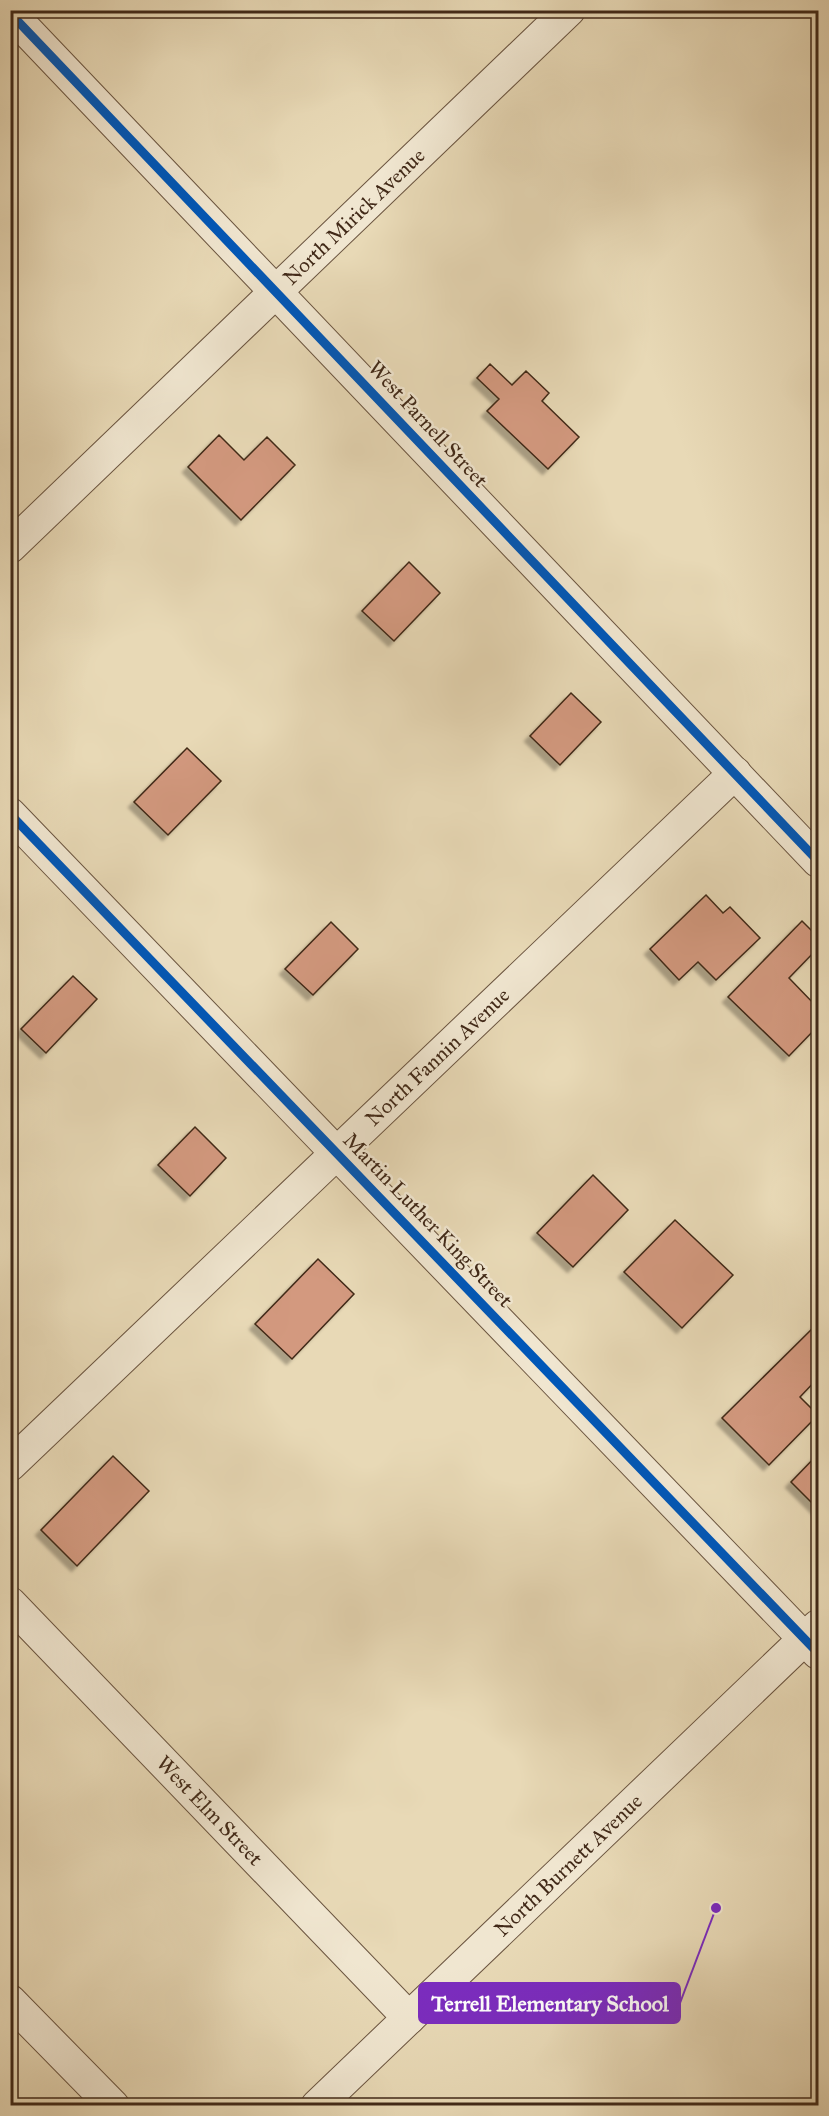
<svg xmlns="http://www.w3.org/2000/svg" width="829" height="2116" viewBox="0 0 829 2116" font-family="'IM FELL Great Primer',serif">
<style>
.building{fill:#d3997f;stroke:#412918;stroke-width:1.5;filter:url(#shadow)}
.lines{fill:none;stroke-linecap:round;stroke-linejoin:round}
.minor-casing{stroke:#6b5540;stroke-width:34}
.minor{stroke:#f0e6d0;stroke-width:32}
.cycleway-casing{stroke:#f0e6d0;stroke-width:13}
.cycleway{stroke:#0057b8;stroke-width:9}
.labels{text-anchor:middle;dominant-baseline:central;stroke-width:5;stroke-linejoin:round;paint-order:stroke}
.street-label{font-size:21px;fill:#412918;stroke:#f0e6d0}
.leader{fill:none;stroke:#7b2cbf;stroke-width:2}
.callout-dot{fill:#7b2cbf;stroke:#f0e6d0;stroke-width:2}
.callout{fill:#7b2cbf;stroke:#7b2cbf;stroke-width:2}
.callout-label{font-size:22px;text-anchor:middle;font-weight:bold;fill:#fff}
</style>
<defs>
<filter id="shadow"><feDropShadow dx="-5.5" dy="5.5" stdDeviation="1.5" flood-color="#0004"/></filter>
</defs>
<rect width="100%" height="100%" fill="#e8d9b6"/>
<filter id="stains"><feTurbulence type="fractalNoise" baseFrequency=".00333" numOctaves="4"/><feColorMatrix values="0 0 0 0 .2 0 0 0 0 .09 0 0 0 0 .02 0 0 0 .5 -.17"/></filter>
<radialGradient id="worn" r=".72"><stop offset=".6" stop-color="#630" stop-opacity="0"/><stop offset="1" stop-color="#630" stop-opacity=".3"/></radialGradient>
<!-- building -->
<path class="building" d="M 490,364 L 512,385 L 526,371 L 549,393 L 542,401 L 579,437 L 548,469 L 487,411 L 499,399 L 477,378 Z
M 219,435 L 244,460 L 267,437 L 295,465 L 241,520 L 188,467 Z
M 409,562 L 440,593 L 394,641 L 362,611 Z
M 571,693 L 601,722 L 560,765 L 530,736 Z
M 187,748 L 221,781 L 168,835 L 134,802 Z
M 706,895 L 723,913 L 730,907 L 760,938 L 716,980 L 698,962 L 679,980 L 650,949 Z
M 802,921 L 818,937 L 818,948 L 789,978 L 818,1008 L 818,1026 L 789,1056 L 728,997 Z
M 331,922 L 358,949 L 313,995 L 285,969 Z
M 73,976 L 97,999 L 46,1053 L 21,1029 Z
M 195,1127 L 226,1158 L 190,1196 L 158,1165 Z
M 593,1175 L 628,1210 L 573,1267 L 537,1233 Z
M 675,1220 L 733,1275 L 682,1328 L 624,1272 Z
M 318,1259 L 354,1294 L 292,1359 L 255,1324 Z
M 818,1323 L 818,1378 L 800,1397 L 818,1415 L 769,1465 L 722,1418 Z
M 818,1454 L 818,1509 L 791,1482 Z
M 113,1456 L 149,1491 L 77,1566 L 41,1530 Z"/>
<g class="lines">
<defs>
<g id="minor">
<path d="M 10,13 L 818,861"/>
<path id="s1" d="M 10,547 L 569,10"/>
<path d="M 10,814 L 818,1653"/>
<path id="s2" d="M 10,1465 L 735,773"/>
<path id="s3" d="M 10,1603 L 409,2018"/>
<path d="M 10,2001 L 113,2106"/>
<path id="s4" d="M 317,2106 L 818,1626"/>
</g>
</defs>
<!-- minor casing -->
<use href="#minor" class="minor-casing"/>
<!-- minor -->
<use href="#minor" class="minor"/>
<defs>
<path id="cycleway" d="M 10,13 L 818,861
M 10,814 L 818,1653"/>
</defs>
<!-- cycleway casing -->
<use href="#cycleway" class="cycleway-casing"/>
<!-- cycleway -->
<use href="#cycleway" class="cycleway"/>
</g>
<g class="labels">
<!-- street labels -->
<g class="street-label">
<text stroke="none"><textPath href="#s1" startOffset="477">North Mirick Avenue</textPath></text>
<text transform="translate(428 424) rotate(47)">West Parnell Street</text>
<text stroke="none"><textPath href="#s2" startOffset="591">North Fannin Avenue</textPath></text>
<text transform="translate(428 1220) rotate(46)">Martin Luther King Street</text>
<text stroke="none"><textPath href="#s3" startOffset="288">West Elm Street</textPath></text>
<text stroke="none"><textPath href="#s4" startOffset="348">North Burnett Avenue</textPath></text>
</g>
</g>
<!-- callouts -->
<path class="leader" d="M716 1908L680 2003"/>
<circle class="callout-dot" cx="716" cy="1908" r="6"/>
<rect class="callout" x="419" y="1983" width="261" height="40" rx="6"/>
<g class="callout-label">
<text x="550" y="2011">Terrell Elementary School</text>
</g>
<!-- margin -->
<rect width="829" height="2116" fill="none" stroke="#e8d9b6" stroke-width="36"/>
<rect x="12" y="12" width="805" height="2092" fill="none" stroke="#412918" stroke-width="3"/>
<rect x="18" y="18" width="793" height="2080" fill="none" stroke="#412918" stroke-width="1.5"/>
<rect width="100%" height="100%" filter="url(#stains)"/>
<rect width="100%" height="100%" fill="url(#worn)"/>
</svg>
